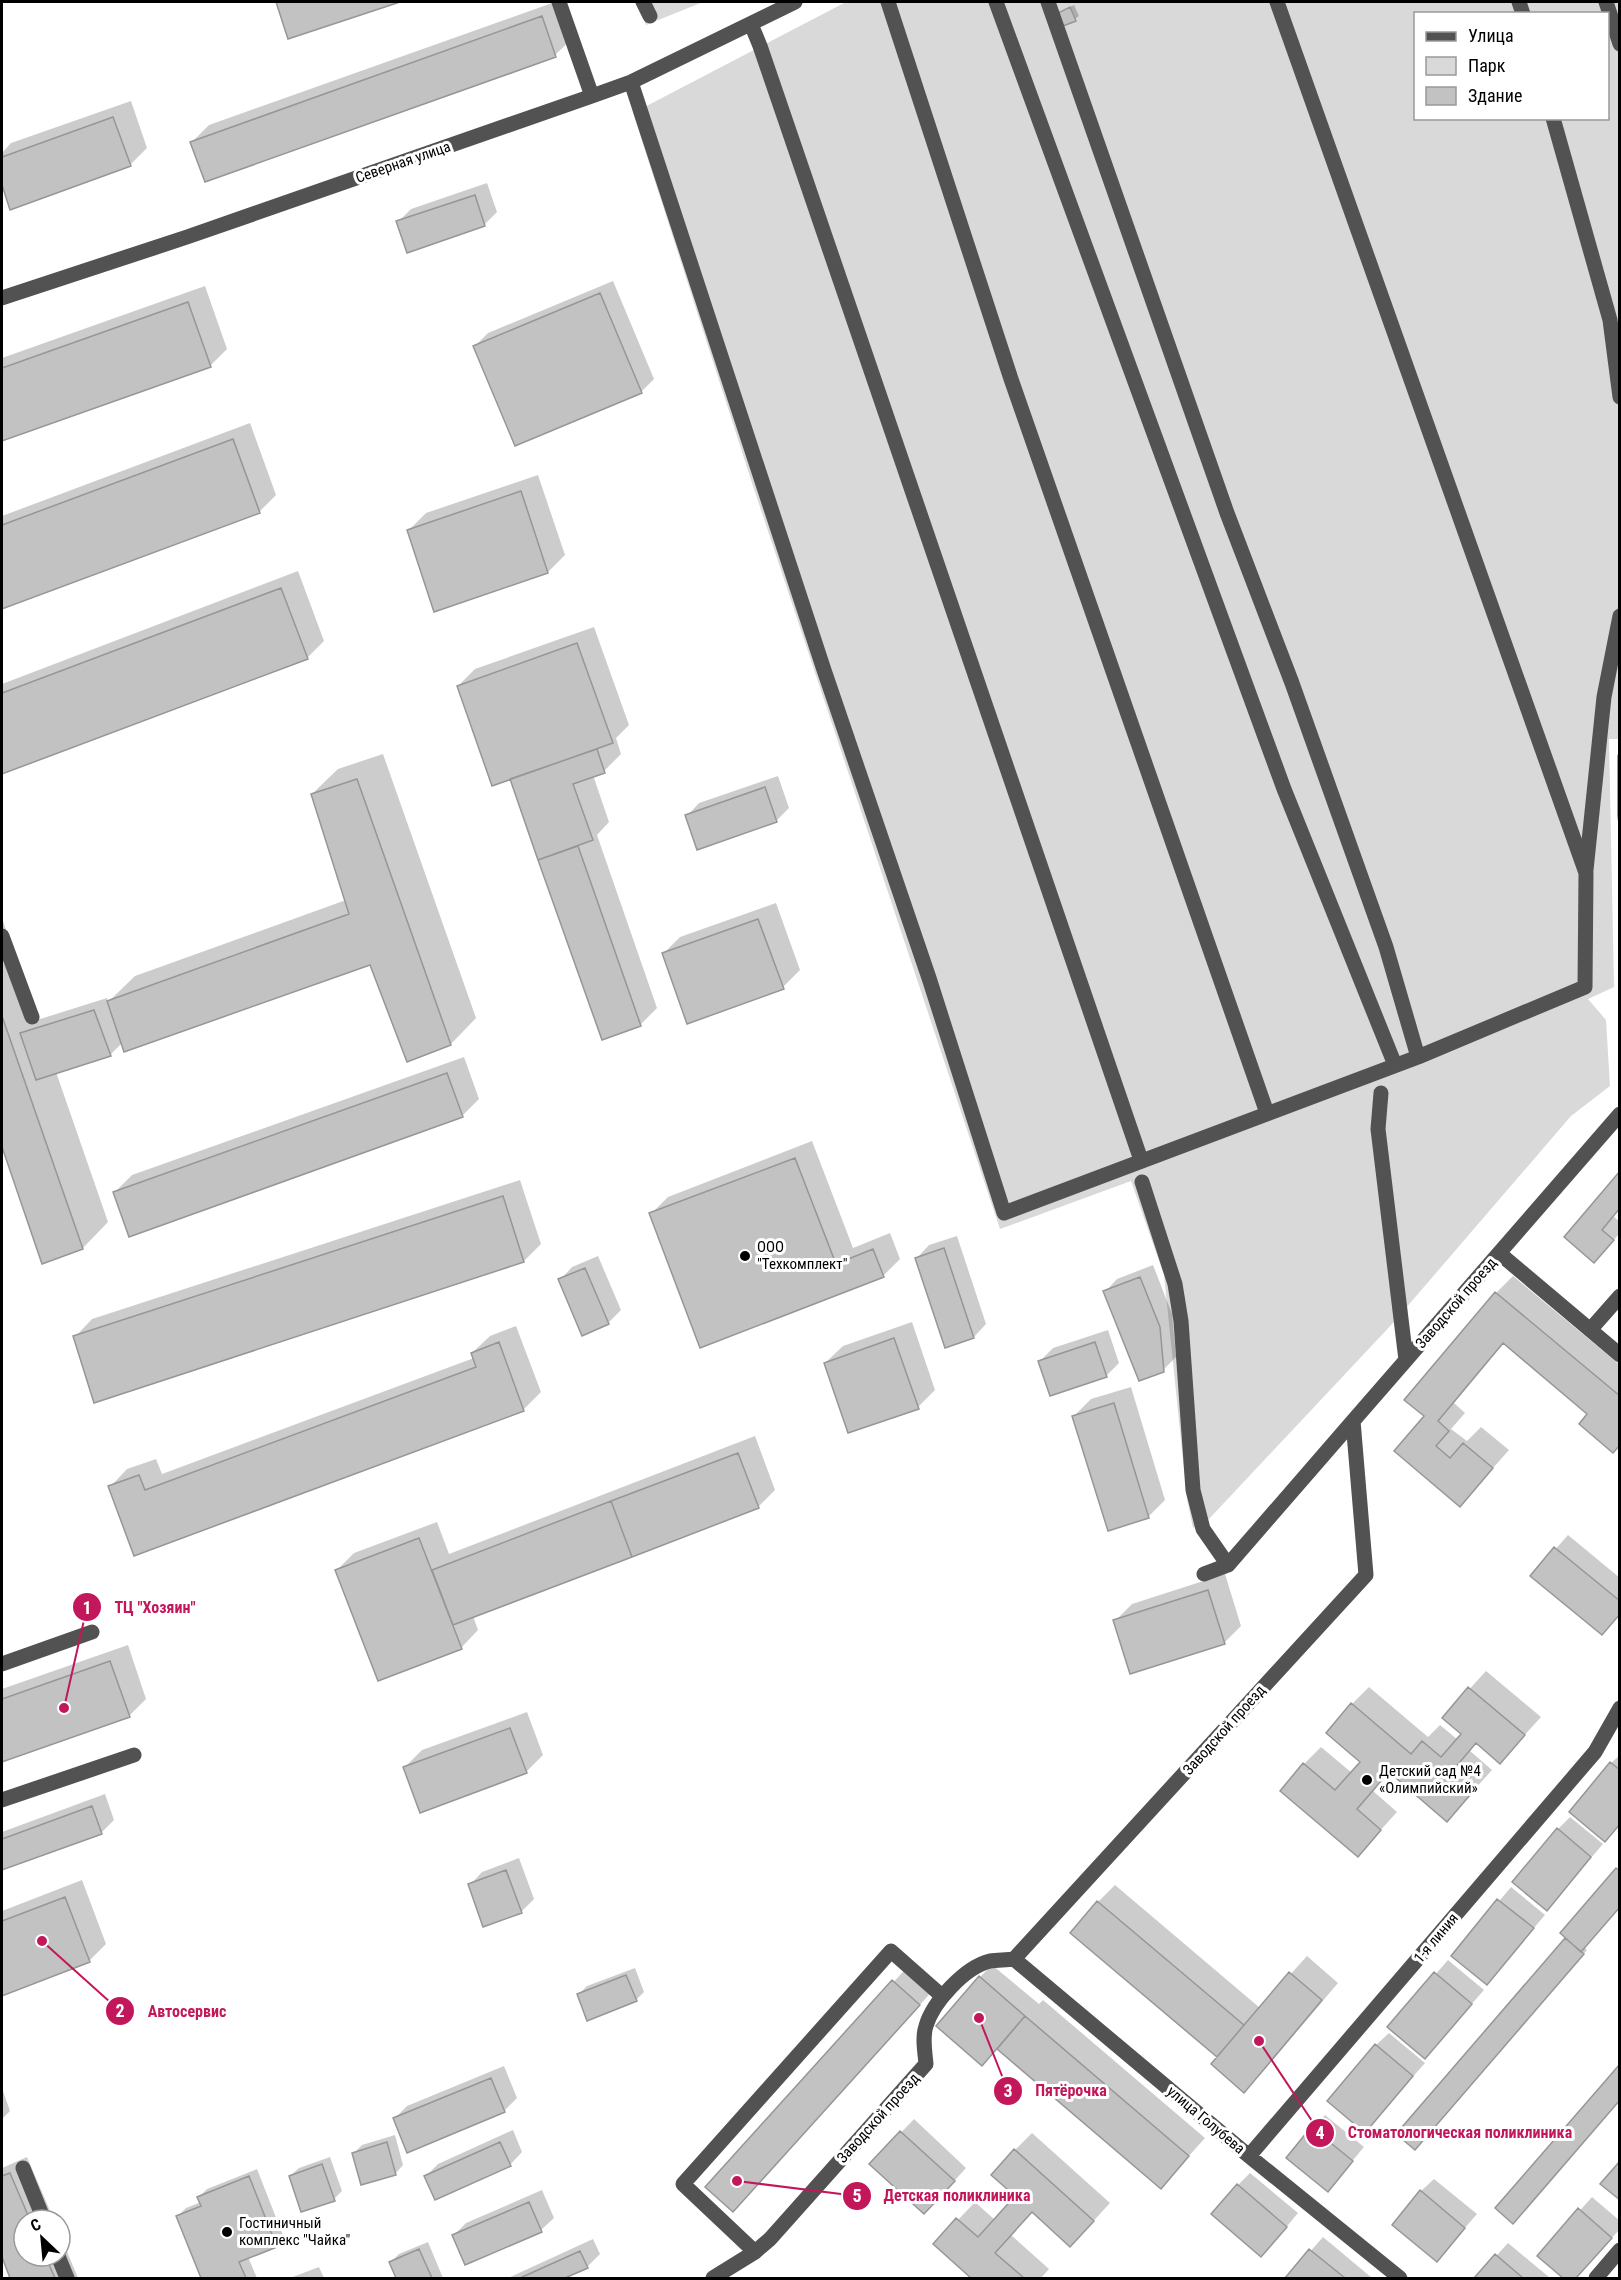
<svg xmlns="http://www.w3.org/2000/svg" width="1621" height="2280" viewBox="0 0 1621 2280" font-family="'Roboto Condensed',sans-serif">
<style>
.green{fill:#d9d9d9;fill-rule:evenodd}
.water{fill:#a0a0a0}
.shadow{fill:#0003}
.building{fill:#c2c2c2;stroke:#969696;stroke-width:1.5}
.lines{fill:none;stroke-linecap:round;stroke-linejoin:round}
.minor{stroke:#525252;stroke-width:15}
.poi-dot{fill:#000;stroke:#fff;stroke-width:2}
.labels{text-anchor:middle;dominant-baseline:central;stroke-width:6;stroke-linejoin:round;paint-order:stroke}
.street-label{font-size:15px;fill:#000;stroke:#fff}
.poi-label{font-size:15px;fill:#000;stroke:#fff;text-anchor:start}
.leader{fill:none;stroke:#c2185b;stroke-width:2}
.callout-dot{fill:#c2185b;stroke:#fff;stroke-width:2}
.mark-label{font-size:18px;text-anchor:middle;font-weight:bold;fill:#fff}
.callout-label{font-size:16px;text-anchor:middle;font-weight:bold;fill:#c2185b;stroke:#fff;stroke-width:6;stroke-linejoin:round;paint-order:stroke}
</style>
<rect width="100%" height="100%" fill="#fff"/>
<!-- green -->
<path class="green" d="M 636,2 L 703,2 L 646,25 Z
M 846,2 L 1619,2 L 1620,739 L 1609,739 L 1614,987 L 1588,999 L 1606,1020 L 1610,1086 L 1571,1116 L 1393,1323 L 1208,1520 L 1193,1528 L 1187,1499 L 1164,1275 L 1131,1181 L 1000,1229 L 753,486 L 633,113 ZM 1416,14 L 1608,14 L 1608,118 L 1416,118 Z"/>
<!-- water -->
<path class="water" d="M 1619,754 L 1619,827 L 1617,816 L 1617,755 Z"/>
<!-- shadow -->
<path class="shadow" d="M 277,2 L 395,2 L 289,37 Z
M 555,2 L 573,38 L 555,55 L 206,180 L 192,142 L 209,125 Z
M 1074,5 L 1079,16 L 1075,19 L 1059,13 Z
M 131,101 L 147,148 L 130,165 L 11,208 L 2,181 L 2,153 L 11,143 Z
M 487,183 L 497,212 L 484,225 L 398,222 L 411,209 Z
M 613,281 L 654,379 L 641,392 L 475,346 L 488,333 Z
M 205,286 L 227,349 L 210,366 L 2,439 L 2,358 Z
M 250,423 L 276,495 L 259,512 L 2,607 L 2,516 Z
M 538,475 L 565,555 L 548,572 L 435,610 L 409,530 L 426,513 Z
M 298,571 L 324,641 L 307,658 L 2,773 L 2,684 Z
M 594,627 L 629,725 L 616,738 L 621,754 L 604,771 L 593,775 L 609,822 L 597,835 L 657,1008 L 640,1025 L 603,1038 L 511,778 L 458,686 L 475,669 Z
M 383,754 L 476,1018 L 451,1044 L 408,1060 L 371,963 L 123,1042 L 110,1055 L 56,1072 L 108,1222 L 83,1248 L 43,1262 L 2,1142 L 2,918 L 37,1020 L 107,998 L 108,1002 L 135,976 L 346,900 L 312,794 L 338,769 Z
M 778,776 L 789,808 L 776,821 L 687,816 L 699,803 Z
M 776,903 L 800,970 L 783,987 L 663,954 L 680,937 Z
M 464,1057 L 479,1099 L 462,1116 L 115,1192 L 132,1175 Z
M 812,1141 L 853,1248 L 890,1233 L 900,1259 L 883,1276 L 701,1346 L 651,1214 L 668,1197 Z
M 520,1180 L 541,1244 L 524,1261 L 95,1401 L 75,1337 L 92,1319 Z
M 1613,1216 L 1620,1222 L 1620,1233 L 1594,1261 L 1566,1237 Z
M 957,1236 L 986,1324 L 974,1337 L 917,1258 L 929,1245 Z
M 598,1256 L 621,1310 L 608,1323 L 560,1280 L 572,1267 Z
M 1153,1265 L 1172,1314 L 1176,1357 L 1163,1370 L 1105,1292 L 1117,1279 Z
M 1513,1276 L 1620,1365 L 1620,1444 L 1589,1414 L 1504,1343 L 1454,1403 L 1465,1413 L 1451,1429 L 1467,1441 L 1481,1427 L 1509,1450 L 1460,1505 L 1396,1451 L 1426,1416 L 1496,1293 Z
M 912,1322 L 935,1390 L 918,1407 L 825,1363 L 843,1346 Z
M 516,1326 L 541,1392 L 524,1409 L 135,1554 L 110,1487 L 127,1469 L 156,1459 L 162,1474 L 474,1358 L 472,1353 L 490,1336 Z
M 1108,1330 L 1119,1363 L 1106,1376 L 1040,1361 L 1053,1348 Z
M 1131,1387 L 1165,1500 L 1148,1517 L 1074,1416 L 1091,1399 Z
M 755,1436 L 775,1490 L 758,1507 L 473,1616 L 478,1630 L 461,1648 L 337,1570 L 354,1553 L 437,1522 L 449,1554 Z
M 1568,1535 L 1620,1578 L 1620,1614 L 1532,1576 Z
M 1225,1574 L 1241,1626 L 1224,1643 L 1115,1621 L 1132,1604 Z
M 128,1645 L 146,1699 L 129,1716 L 2,1760 L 2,1689 Z
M 1486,1671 L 1541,1717 L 1500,1762 L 1477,1742 L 1470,1751 L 1492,1770 L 1447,1820 L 1390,1771 L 1373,1791 L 1397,1812 L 1358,1855 L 1304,1764 L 1321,1747 L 1352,1773 L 1362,1762 L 1352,1704 L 1369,1687 L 1428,1737 L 1440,1725 L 1458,1740 L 1463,1734 L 1444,1717 Z
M 527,1712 L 543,1755 L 526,1772 L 405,1767 L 422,1750 Z
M 1620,1755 L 1620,1824 L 1611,1763 Z
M 105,1794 L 114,1820 L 102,1832 L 2,1869 L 2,1832 Z
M 1570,1817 L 1603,1844 L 1547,1909 L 1558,1829 Z
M 519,1858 L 534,1899 L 521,1912 L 470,1885 L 482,1872 Z
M 1620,1867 L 1620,1906 L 1584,1947 L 1587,1950 L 1419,2144 L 1399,2134 L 1567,1938 L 1562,1933 Z
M 82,1880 L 106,1944 L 89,1961 L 2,1994 L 2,1911 Z
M 1115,1885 L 1260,2008 L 1307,1956 L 1338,1983 L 1261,2074 L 1244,2091 L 1098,1902 Z
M 1511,1887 L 1545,1915 L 1487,1983 L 1453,1956 Z
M 1448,1960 L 1484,1990 L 1425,2057 L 1390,2027 Z
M 910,1964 L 936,1987 L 750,2193 L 707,2187 Z
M 992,1965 L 1039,2004 L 1043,2000 L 1205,2138 L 1161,2187 L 998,2048 L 982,2064 L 980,1977 Z
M 635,1968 L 644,1992 L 636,2000 L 579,1994 L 587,1986 Z
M 1389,2033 L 1425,2063 L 1365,2131 L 1376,2045 Z
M 504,2066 L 517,2098 L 504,2111 L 395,2118 L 407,2106 Z
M 2,2088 L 10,2111 L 2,2119 Z
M 1325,2115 L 1364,2147 L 1328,2190 L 1288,2158 Z
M 914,2119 L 966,2168 L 937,2200 L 871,2164 Z
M 513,2130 L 522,2152 L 510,2165 L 426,2176 L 438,2164 Z
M 1032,2133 L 1110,2203 L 1087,2228 L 1033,2211 L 1011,2235 L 1049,2269 L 1041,2278 L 973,2278 L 935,2244 L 975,2202 L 995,2220 L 1017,2196 L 1015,2150 Z
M 395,2135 L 403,2165 L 395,2174 L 354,2153 L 362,2145 Z
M 27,2157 L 54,2220 L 24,2220 L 24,2256 L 60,2256 L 60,2235 L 78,2278 L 12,2278 L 2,2254 L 2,2168 Z
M 330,2157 L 342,2191 L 334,2199 L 290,2176 L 299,2168 Z
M 257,2169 L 284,2238 L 276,2246 L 248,2257 L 257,2278 L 203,2278 L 178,2216 L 186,2208 L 201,2202 L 199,2197 L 207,2189 Z
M 1250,2173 L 1298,2213 L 1274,2242 L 1238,2185 Z
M 1434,2179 L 1477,2214 L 1437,2260 L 1421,2191 Z
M 542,2190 L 554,2218 L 541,2230 L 466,2263 L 453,2236 L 466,2223 Z
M 1592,2197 L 1620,2221 L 1620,2229 L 1575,2278 L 1565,2278 L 1539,2256 Z
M 1323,2237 L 1372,2278 L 1287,2278 Z
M 593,2239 L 600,2254 L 587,2267 L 561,2278 L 508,2278 Z
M 428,2242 L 443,2278 L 398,2278 L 391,2262 L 399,2254 Z
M 1508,2243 L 1550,2278 L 1476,2278 Z
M 319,2267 L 324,2278 L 290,2278 Z"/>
<!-- building -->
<path class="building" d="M 276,2 L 400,2 L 288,39 Z
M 1070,7 L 1076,21 L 1063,26 L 1058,13 Z
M 542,16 L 556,57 L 205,182 L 190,142 Z
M 113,117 L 131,166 L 10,210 L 2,185 L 2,157 Z
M 475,195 L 485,226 L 407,253 L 396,221 Z
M 600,293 L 642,393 L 515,446 L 473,346 Z
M 188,302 L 211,367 L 2,441 L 2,368 Z
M 233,439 L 260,513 L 2,609 L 2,525 Z
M 521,491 L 548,573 L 434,612 L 407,530 Z
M 281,588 L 308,659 L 2,774 L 2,693 Z
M 577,643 L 613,743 L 492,786 L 457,686 Z
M 597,749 L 605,773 L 573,784 L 593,840 L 538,860 L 510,779 Z
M 357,779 L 451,1045 L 407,1062 L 370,965 L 124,1052 L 107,1001 L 349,914 L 311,794 Z
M 765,787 L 777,822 L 697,850 L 685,815 Z
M 578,846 L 641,1026 L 602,1040 L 538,860 Z
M 758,919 L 784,989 L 687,1024 L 662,953 Z
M 94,1010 L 111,1056 L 36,1080 L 20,1033 Z
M 2,1016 L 83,1249 L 42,1264 L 2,1147 Z
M 447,1073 L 463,1117 L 129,1237 L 113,1192 Z
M 795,1158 L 836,1264 L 873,1249 L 884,1277 L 700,1348 L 649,1213 Z
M 1620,1171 L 1620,1208 L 1602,1230 L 1614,1240 L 1594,1263 L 1564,1237 Z
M 503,1196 L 524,1262 L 94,1403 L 73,1336 Z
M 944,1248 L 974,1338 L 945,1348 L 915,1258 Z
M 585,1268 L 609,1324 L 582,1336 L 558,1279 Z
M 1140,1277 L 1160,1327 L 1164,1372 L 1139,1381 L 1103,1291 Z
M 1495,1292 L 1620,1396 L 1620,1445 L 1613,1453 L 1579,1424 L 1587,1414 L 1503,1343 L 1438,1421 L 1449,1431 L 1436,1446 L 1450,1458 L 1463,1443 L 1493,1468 L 1460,1507 L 1394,1451 L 1424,1416 L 1404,1400 Z
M 894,1338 L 919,1409 L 848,1433 L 824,1363 Z
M 499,1342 L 524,1411 L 134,1556 L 108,1486 L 139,1475 L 145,1490 L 476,1367 L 471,1353 Z
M 1095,1342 L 1107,1377 L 1050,1396 L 1038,1361 Z
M 1114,1403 L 1149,1518 L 1108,1531 L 1072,1416 Z
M 738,1453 L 759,1508 L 632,1557 L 611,1501 Z
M 611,1501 L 632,1557 L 453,1625 L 432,1570 Z
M 419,1538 L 462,1649 L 378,1681 L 335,1570 Z
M 1554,1547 L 1620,1601 L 1620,1614 L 1602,1635 L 1530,1576 Z
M 1208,1590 L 1225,1644 L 1130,1674 L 1113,1620 Z
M 110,1661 L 130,1717 L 2,1762 L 2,1699 Z
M 1468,1687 L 1525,1735 L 1500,1764 L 1476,1743 L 1454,1769 L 1476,1788 L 1447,1822 L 1389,1772 L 1357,1809 L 1381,1830 L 1358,1857 L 1280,1791 L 1303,1763 L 1335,1790 L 1360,1762 L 1326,1733 L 1351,1703 L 1411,1754 L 1422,1741 L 1441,1757 L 1461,1734 L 1442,1718 Z
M 510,1728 L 527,1773 L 420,1813 L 403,1767 Z
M 1610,1762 L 1620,1770 L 1620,1824 L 1605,1842 L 1569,1812 Z
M 92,1806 L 102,1834 L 2,1870 L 2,1839 Z
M 1557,1828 L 1591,1857 L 1547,1911 L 1512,1882 Z
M 1616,1868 L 1620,1871 L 1620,1907 L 1581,1952 L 1560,1933 Z
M 506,1870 L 522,1913 L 483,1927 L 468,1884 Z
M 65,1897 L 90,1962 L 2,1996 L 2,1921 Z
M 1497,1899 L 1534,1928 L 1487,1985 L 1451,1956 Z
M 1097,1901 L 1244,2025 L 1217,2057 L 1070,1933 Z
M 1565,1938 L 1584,1954 L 1415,2150 L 1396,2134 Z
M 1289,1972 L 1322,2000 L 1244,2093 L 1211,2064 Z
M 1434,1972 L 1472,2004 L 1425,2059 L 1387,2027 Z
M 626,1975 L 637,2001 L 587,2021 L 577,1994 Z
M 979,1976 L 1025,2016 L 982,2066 L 936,2026 Z
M 892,1980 L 920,2005 L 733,2212 L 705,2187 Z
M 1025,2016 L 1189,2156 L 1161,2189 L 997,2049 Z
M 1375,2044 L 1413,2076 L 1365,2133 L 1327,2101 Z
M 1620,2064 L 1620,2100 L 1513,2224 L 1495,2208 Z
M 491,2078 L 505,2112 L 407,2153 L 393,2118 Z
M 1311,2127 L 1353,2161 L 1328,2192 L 1286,2158 Z
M 900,2131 L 955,2181 L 924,2214 L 869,2164 Z
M 387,2142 L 396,2175 L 361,2185 L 352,2153 Z
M 500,2142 L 511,2166 L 435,2200 L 424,2176 Z
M 1014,2149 L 1094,2221 L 1070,2247 L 1032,2212 L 995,2253 L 1024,2278 L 971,2278 L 933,2244 L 956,2218 L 978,2237 L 1015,2196 L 991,2175 Z
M 1620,2161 L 1620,2200 L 1600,2184 Z
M 322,2164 L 335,2201 L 301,2212 L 289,2176 Z
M 10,2173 L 30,2220 L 24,2220 L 24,2256 L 45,2256 L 55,2278 L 10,2278 L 2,2257 L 2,2176 Z
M 249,2176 L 277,2247 L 239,2262 L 246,2278 L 201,2278 L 176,2216 L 201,2206 L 197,2197 Z
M 1237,2184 L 1287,2227 L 1261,2257 L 1211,2214 Z
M 1420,2190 L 1465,2228 L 1437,2262 L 1392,2225 Z
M 529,2202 L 542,2232 L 465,2265 L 452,2235 Z
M 1578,2208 L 1612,2238 L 1576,2278 L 1563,2278 L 1537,2256 Z
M 419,2249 L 432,2278 L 396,2278 L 389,2262 Z
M 1309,2249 L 1345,2278 L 1285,2278 Z
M 580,2251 L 588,2268 L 565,2278 L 520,2278 Z
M 1495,2254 L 1523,2278 L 1474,2278 Z"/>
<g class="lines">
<!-- minor -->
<path class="minor" d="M 559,2 L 592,96
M 643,2 L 650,16
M 888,2 L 1011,379 L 1267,1113
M 996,2 L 1284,789 L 1395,1065
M 1048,2 L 1227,513 L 1292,683 L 1386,947 L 1418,1057
M 1519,2 L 1523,14
M 1606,2 L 1620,44
M 751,24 L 760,46 L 1141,1160
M 631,82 L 824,670 L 929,978 L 1004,1213 L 1418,1057 L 1585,987 L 1586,873 L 1277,2
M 1553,118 L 1610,320 L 1620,397
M 2,298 L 187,237 L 592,96 L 631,82 L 795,2
M 1586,870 L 1604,697 L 1620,616
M 2,936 L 32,1017
M 1381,1093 L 1378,1129 L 1406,1360
M 1142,1182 L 1175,1284 L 1181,1321 L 1193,1490 L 1203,1529 L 1228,1565
M 1499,1253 L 1620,1355
M 1590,1330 L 1620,1296
M 1204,1574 L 1228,1565 L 1353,1421
M 2,1664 L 92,1632
M 2,1800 L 134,1755
M 1014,1959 L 1249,2156 L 1400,2278
M 1249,2156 L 1595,1752 L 1620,1708
M 23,2168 L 44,2220
M 755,2252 L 683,2184 L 891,1951 L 942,1996
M 58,2256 L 67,2278
M 713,2278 L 755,2252 L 770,2239 L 926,2064 C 925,2052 922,2038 926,2026 C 933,2002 965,1967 990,1961 C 998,1960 1006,1960 1014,1959 L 1366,1575 L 1353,1421 L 1620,1114
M 1596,2278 L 1620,2250"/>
</g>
<!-- markers -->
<g class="poi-dot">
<circle cx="745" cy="1256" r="6"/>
<circle cx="1367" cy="1780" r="6"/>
<circle cx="227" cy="2232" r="6"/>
</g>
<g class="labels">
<!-- street labels -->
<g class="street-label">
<text transform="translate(403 162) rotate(-19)">Северная улица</text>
<text transform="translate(1456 1303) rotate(-49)">Заводской проезд</text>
<text transform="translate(1224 1730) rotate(-48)">Заводской проезд</text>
<text transform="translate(1436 1938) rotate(-50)">1-я линия</text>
<text transform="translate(878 2118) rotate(-48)">Заводской проезд</text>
<text transform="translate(1206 2120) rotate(40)">улица Голубева</text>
</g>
<!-- poi labels -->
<g class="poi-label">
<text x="757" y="1247">ООО<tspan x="757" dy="17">"Техкомплект"</tspan></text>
<text x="1379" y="1771">Детский сад №4<tspan x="1379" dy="17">«Олимпийский»</tspan></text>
<text x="239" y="2223">Гостиничный<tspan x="239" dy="17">комплекс "Чайка"</tspan></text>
</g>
</g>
<!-- callouts -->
<path class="leader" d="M64 1708L87 1607M42 1941L120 2011M979 2018L1008 2091M1259 2041L1320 2133M737 2181L857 2196"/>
<g class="callout-dot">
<circle cx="64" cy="1708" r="6"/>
<circle cx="42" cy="1941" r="6"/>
<circle cx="979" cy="2018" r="6"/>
<circle cx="1259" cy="2041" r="6"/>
<circle cx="737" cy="2181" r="6"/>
<circle cx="87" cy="1607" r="15"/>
<circle cx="120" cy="2011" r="15"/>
<circle cx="1008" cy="2091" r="15"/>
<circle cx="1320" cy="2133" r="15"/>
<circle cx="857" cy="2196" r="15"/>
</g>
<g class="mark-label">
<text x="87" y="1614">1</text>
<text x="120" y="2017">2</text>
<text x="1008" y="2097">3</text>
<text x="1320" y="2139">4</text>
<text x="857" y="2202">5</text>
</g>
<g class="callout-label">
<text x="155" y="1613">ТЦ "Хозяин"</text>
<text x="187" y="2017">Автосервис</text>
<text x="1071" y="2096">Пятёрочка</text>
<text x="1460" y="2138">Стоматологическая поликлиника</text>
<text x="957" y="2201">Детская поликлиника</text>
</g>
<!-- border -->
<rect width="1621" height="2280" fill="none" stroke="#000000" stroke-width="6"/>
<!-- legend -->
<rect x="1414" y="12" width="195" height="108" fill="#ffffff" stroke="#999999" stroke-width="1.5"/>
<rect x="1426" y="32" width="30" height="9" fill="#525252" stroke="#999999" stroke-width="1.5"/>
<text x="1468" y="42" font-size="18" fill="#000000">Улица</text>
<rect x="1426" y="57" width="30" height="18" fill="#d9d9d9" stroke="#999999" stroke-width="1.5"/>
<text x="1468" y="72" font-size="18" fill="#000000">Парк</text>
<rect x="1426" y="87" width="30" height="18" fill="#c2c2c2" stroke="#999999" stroke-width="1.5"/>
<text x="1468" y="102" font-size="18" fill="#000000">Здание</text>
<!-- north arrow -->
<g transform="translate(42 2238) rotate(334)"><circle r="28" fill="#ffffff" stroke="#999999" stroke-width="1.5"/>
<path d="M0-4.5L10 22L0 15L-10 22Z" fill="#000000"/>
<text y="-9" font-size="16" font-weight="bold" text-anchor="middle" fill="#000000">С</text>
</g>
</svg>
